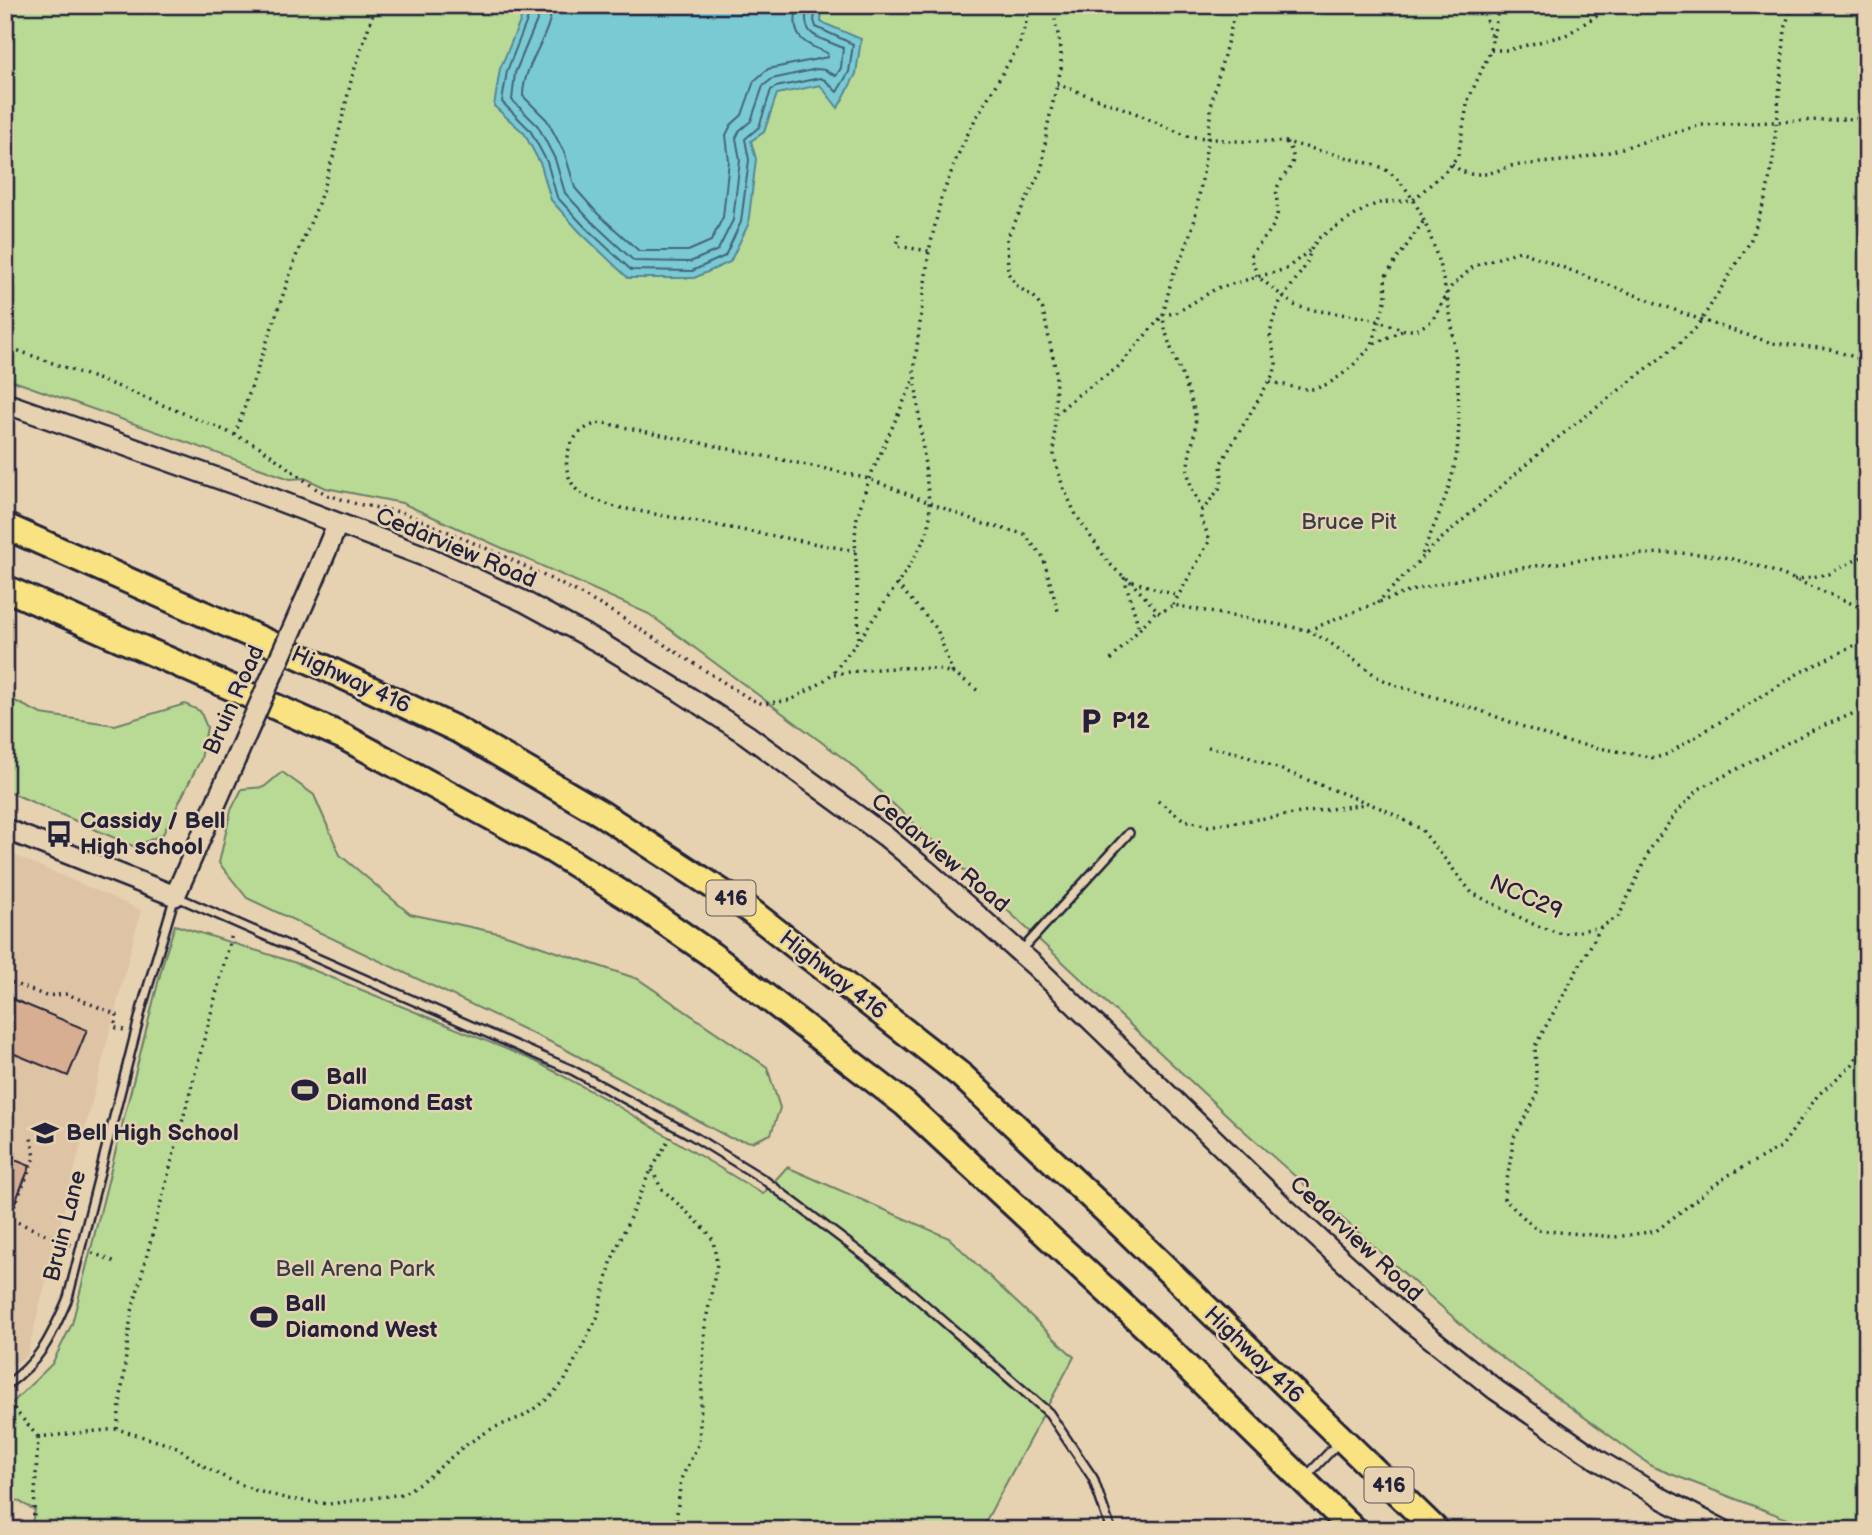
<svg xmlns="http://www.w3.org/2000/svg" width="1872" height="1535" viewBox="0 0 1872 1535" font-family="'Balsamiq Sans',sans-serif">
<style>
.built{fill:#dec4a5}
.green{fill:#b8da94;stroke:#6d7e68;stroke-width:2}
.water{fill:#7acad4;stroke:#578797;stroke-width:2}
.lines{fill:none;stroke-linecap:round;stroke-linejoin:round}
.shore{stroke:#456578;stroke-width:2}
.building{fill:#d8ae92;stroke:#22223b;stroke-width:2}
.lane-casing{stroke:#22223b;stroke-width:12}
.secondary-casing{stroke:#22223b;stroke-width:24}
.highway-casing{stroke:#22223b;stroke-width:30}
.path{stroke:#22223b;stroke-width:3.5;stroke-dasharray:2 5;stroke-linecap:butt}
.lane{stroke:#e6d2b0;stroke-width:7}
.secondary{stroke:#e6d2b0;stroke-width:19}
.highway{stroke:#f8e281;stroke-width:24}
.secondary-bridge-casing{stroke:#22223b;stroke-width:24;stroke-linecap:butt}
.secondary-bridge{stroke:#e6d2b0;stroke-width:19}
.labels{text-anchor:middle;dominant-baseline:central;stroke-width:5;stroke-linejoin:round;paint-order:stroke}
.shield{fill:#e6d2b0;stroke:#5d575e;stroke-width:2}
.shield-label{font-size:21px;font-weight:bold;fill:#22223b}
.park-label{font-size:23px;fill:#383e48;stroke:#e6d2b0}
.street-label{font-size:23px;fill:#22223b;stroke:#e6d2b0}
.poi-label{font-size:23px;font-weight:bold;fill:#22223b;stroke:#e6d2b0;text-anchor:start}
</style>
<rect width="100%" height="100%" fill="#e6d2b0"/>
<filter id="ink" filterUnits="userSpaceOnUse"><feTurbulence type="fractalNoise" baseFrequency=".0143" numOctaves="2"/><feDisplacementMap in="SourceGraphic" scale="14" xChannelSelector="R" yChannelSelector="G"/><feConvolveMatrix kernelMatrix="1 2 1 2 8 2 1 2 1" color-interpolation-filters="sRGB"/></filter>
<g filter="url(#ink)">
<!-- built -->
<path class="built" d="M 5,851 L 141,910 L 27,1356 L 5,1369 Z"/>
<!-- green -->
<path class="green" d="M 5,5 L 1867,5 L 1867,1530 L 1816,1530 L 1653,1467 L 1481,1342 L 1241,1128 L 847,761 L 649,614 L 402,503 L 326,488 L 305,478 L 290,479 L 5,378 Z
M 5,696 L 41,714 L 115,725 L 185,704 L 200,711 L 207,727 L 201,759 L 163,834 L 135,847 L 5,790 Z
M 282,772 L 314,795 L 340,855 L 410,914 L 503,934 L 638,979 L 767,1067 L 780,1108 L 771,1134 L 752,1142 L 730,1138 L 561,1047 L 247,898 L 219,863 L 231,810 L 242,789 L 264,787 Z
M 175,925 L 296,963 L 535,1061 L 606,1099 L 763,1194 L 787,1167 L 949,1238 L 1074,1357 L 981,1530 L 30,1530 L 35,1510 L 5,1494 L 5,1410 L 52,1364 L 72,1324 L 164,959 Z"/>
<!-- water -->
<path class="water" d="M 527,5 L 831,5 L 822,10 L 821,22 L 861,39 L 856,74 L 838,108 L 820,85 L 777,94 L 764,132 L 751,141 L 756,159 L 748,225 L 730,262 L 694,278 L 628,278 L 580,232 L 551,200 L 541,165 L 524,133 L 494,106 L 500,69 Z"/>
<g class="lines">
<!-- shore -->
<path class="shore" d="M 533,5 L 507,71 L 502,102 L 530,130 L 547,162 L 557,197 L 585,227 L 631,270 L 692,271 L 725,256 L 741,222 L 749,160 L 745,139 L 759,127 L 771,90 L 776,87 L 820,78 L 825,80 L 837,92 L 849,72 L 853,44 L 816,27 L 814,20 L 817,5
M 541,5 L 540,13 L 515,73 L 512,100 L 538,126 L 555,159 L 565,193 L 591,221 L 634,261 L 690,262 L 718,250 L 733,220 L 740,160 L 736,138 L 740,130 L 751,121 L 763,86 L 772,79 L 817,69 L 825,70 L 836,76 L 841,68 L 843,48 C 818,36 801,39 807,5
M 552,5 C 551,37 523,64 523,96 L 547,120 L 565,154 L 575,188 L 598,214 L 639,251 L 688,251 L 711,241 L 723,217 L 729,161 L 726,135 L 731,125 L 742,115 L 754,81 L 768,69 L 828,57 L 827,53 C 800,42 791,36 797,5"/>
</g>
<!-- building -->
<path class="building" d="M 5,996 L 87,1030 L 68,1076 L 5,1050 Z
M 5,1156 L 30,1166 L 11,1212 L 5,1209 Z"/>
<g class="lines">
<defs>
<path id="lane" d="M 1021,951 L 1129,833
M 5,1386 C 41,1361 51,1337 68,1298 L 142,1007 L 175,896 L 572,1070 L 693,1136 L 763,1179 L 894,1278 L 1049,1413 L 1093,1478 L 1111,1530
M 1305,1478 L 1338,1443"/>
<path id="secondary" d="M 5,403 L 248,489 L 432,559 L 523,601 L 602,644 L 681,692 L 747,735 L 885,836 L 926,870 L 1034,965 L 1285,1208 L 1408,1320 L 1496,1390 L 1598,1460 L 1663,1499 L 1723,1530
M 311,587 L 337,525
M 5,829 L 175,896 L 235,760"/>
<path id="highway" d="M 5,526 L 317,664 L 458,730 L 602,814 L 748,909 L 962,1076 L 1120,1224 L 1436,1530
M 5,588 L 344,737 L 552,850 L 634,901 L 712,955 L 905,1104 L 1147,1328 L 1354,1530"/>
</defs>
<!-- lane casing -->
<use href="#lane" class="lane-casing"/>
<!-- secondary casing -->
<use href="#secondary" class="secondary-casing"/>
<!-- highway casing -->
<use href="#highway" class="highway-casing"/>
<!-- path -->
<path class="path" d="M 1058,5 L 1055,20 L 1061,49 L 1061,68 L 1047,128 L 1042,168 L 1007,238 L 1008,273 L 1018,287 L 1034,297 L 1043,310 L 1056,372 L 1054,456 L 1063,487 L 1076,515 L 1108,562 L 1118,572 L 1129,580 L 1178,596
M 1493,37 L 1499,5
M 1491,50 L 1508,50 L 1566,35 L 1614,5
M 1057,84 L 1133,112 L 1187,136 L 1233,141 L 1286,142 L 1376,165 C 1447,192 1465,385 1457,451 C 1452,488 1435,523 1421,557
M 1286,142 C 1302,162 1287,168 1278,186 C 1274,197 1280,209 1276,219 C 1271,234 1258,243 1251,256 L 1257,276 L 1294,305 L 1306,309 L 1369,318 L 1405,330 L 1416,330 L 1432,321 L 1451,287 L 1474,266 L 1520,251 L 1701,320 L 1772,343 L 1829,349 L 1867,361
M 1452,164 L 1461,171 L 1471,174 L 1487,174 L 1511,166 L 1571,160 L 1609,152 L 1701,125 L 1867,118
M 899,234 L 897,246 L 929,251
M 1402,331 L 1372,345 L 1386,298 L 1385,277 L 1425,219
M 5,346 L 114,385 L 224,430 L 260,447 L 315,488 L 328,495 L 357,504 L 405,513 L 506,557 L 577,592 L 616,614 L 750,699 L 763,704 L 791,700 L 821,683 L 832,674 L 859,640 L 911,564 L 927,534 L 930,516 L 929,501 L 914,370 L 929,251 L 941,199 L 957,157 L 972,125 L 1019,45 L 1031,5
M 1270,382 C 1283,384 1297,389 1309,389 C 1331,389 1359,361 1372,345
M 1056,414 L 1075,397 L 1117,368 L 1163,315 L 1172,277 L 1184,252 L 1194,223 L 1203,174 L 1212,101 L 1237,5
M 235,435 L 297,254 L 317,207 L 333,157 L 352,77 L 376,5
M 1202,510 C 1196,497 1188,483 1188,469 C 1188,450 1198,434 1195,415 C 1189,382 1165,347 1163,315 L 1176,313 L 1217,288 L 1286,269 L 1309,251
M 856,551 L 611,506 C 600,500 585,499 576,489 C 555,464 571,424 604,423 L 836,471 L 869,479 L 984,524 L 1024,534 L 1043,557 L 1058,611
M 1124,577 L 1139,628
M 1794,580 L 1829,574 L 1867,554
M 1130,581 L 1157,610
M 897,584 L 937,629 L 953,674
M 1377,603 L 1440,540 L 1551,443 L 1676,346 L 1697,327 L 1750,242 L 1766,197 L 1773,160 L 1785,30 L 1791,5
M 1173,605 L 1210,540 L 1201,518 L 1202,511 L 1219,489 L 1222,480 L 1221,463 L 1274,373 L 1276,363 L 1270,335 L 1273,320 L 1280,302 L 1306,265 L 1312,247 L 1320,237 L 1365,209 L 1378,203 L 1413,200 L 1449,168 L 1458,155 L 1468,100 L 1491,50 L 1492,39 L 1482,5
M 1308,630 C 1351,614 1393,594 1438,584 C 1488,572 1539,565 1590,559 C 1635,554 1683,549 1728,558 C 1775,568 1822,592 1867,610
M 859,638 L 855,536 L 857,517 L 869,479 L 913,381
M 1111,660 L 1157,610 L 1160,613 L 1173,605 L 1307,630 L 1326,640 L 1379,678 L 1397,686 L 1476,709 L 1561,741 L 1655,758 L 1668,754 L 1799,673 L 1867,639
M 834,674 C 864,670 926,662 954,674 C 963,678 972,687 981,693
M 1208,747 L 1238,753 L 1383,809 L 1421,829 L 1472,893 L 1535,925 L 1562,934 L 1601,927 L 1619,916 L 1651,848 L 1676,813 L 1699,789 L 1808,732 L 1867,708
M 1158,801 L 1184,820 L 1208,826 L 1366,804
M 1601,927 L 1535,1046 L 1537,1096 L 1514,1137 L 1504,1199 L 1537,1230 L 1615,1237 L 1656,1231 L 1725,1177 L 1781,1147 L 1818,1095 L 1852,1065 L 1867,1037
M 5,980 L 46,996 L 67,994 L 117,1015 L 114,1027 L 127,1031
M 652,1170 L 661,1188 L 706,1230 L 713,1240 L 717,1264 L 705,1325 L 699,1443 L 681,1479 L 675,1530
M 5,1217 L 71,1245
M 9,1219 L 35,1157 L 31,1138
M 92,1253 L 116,1262
M 5,1290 L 11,1276
M 5,1398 L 38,1437
M 117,1429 L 131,1315 L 232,934
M 38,1437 L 117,1429 L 177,1447 L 200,1464 L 228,1479 L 257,1491 L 289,1499 L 329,1504 L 403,1494 L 431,1475 L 464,1446 L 493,1428 L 524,1416 L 546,1400 L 564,1382 L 597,1318 L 612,1259 L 647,1178 L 670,1137
M 33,1530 L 38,1438"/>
<!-- lane -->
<use href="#lane" class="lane"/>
<!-- secondary -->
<use href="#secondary" class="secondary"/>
<!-- highway -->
<use href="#highway" class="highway"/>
<defs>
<path id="secondary-bridge" d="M 235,760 L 311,587"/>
</defs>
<!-- secondary-bridge casing -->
<use href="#secondary-bridge" class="secondary-bridge-casing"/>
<!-- secondary-bridge -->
<use href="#secondary-bridge" class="secondary-bridge"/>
</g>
</g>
<!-- icons -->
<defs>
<symbol id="parking-bare" viewBox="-9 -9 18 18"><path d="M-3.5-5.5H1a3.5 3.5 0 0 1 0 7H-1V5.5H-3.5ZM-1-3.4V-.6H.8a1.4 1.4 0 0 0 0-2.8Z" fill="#22223b" stroke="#e6d2b0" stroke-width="2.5" paint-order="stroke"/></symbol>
<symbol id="bus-bare" viewBox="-9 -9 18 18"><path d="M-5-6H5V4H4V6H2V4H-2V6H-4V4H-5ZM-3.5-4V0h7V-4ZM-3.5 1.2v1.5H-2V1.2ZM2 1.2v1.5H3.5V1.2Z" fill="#22223b" stroke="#e6d2b0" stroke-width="2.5" paint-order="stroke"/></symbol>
<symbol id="stadium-bare" viewBox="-9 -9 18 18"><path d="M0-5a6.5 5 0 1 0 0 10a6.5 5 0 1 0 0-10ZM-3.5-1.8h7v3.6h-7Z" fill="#22223b" stroke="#e6d2b0" stroke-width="2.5" paint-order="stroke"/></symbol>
<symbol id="school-bare" viewBox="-9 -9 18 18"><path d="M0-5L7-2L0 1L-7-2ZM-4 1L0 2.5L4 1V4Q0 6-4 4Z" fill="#22223b" stroke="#e6d2b0" stroke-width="2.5" paint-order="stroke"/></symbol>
</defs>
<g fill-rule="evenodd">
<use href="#parking-bare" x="1072" y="702" width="38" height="38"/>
<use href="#bus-bare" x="40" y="815" width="38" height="38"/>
<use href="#stadium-bare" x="286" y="1071" width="38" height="38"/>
<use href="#school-bare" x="26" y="1114" width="38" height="38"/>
<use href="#stadium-bare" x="245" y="1298" width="38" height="38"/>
</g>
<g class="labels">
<!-- shield labels -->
<g class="shield">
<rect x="706.5" y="880.5" width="49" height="35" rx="5"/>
<rect x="1364.5" y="1467.5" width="49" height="35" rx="5"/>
</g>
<g class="shield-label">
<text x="731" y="898">416</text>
<text x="1389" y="1485">416</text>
</g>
<!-- park labels -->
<g class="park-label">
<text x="1349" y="522">Bruce Pit</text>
<text x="355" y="1269">Bell Arena Park</text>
</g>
<!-- street labels -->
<g class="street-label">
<text transform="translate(456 548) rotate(23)">Cedarview Road</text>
<text transform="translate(351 680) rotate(25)">Highway 416</text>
<text transform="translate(234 700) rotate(-66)">Bruin Road</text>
<text transform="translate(940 853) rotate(40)">Cedarview Road</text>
<text transform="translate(1526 897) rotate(24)">NCC29</text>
<text transform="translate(833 975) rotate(38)">Highway 416</text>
<text transform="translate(65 1226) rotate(-76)">Bruin Lane</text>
<text transform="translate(1356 1239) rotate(43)">Cedarview Road</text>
<text transform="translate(1254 1355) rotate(44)">Highway 416</text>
</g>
<!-- poi labels -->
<g class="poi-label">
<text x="1112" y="721">P12</text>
<text x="80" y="821">Cassidy / Bell<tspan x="80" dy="26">High school</tspan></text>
<text x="326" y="1077">Ball<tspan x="326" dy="26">Diamond East</tspan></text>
<text x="66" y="1133">Bell High School</text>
<text x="285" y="1304">Ball<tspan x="285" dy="26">Diamond West</tspan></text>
</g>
</g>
<!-- margin -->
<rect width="1872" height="1535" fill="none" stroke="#e6d2b0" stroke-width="28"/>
<rect x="14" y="14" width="1844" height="1507" fill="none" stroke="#22223b" stroke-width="2.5" filter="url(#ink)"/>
</svg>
